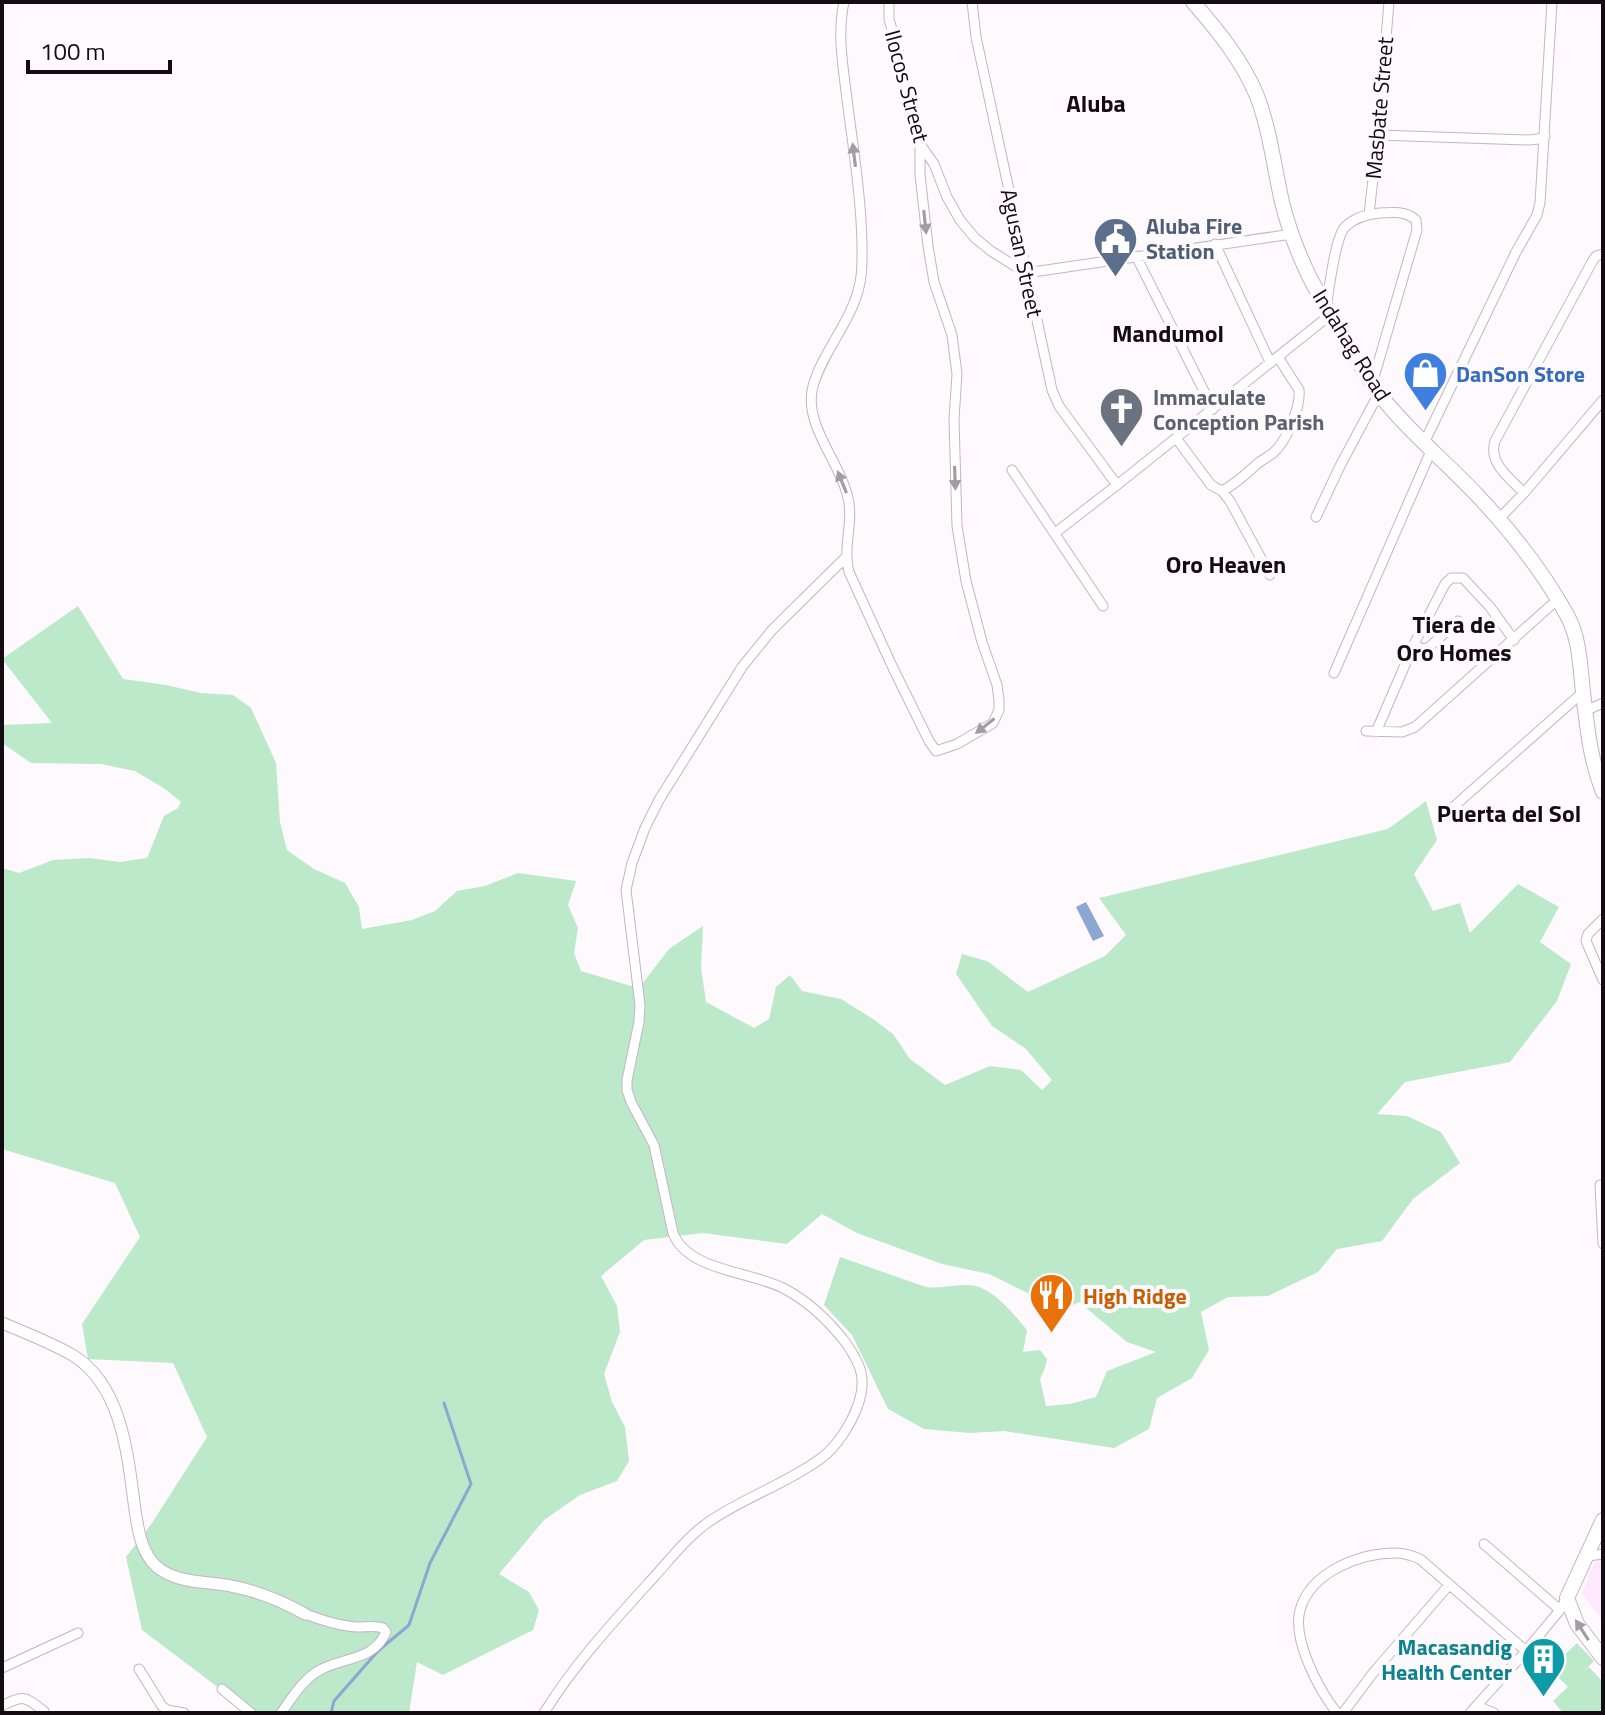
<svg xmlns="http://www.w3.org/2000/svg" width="1605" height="1715" viewBox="0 0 1605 1715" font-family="'Titillium Web',sans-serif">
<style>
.built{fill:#fee8fd}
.green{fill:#bbe9c9}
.water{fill:#8ca7d1}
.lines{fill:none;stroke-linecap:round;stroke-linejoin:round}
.stream{stroke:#8ca7d1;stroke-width:3}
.minor-casing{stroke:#c7b3c6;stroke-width:11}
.tertiary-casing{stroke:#c7b3c6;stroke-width:13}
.secondary-casing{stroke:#c7b3c6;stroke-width:16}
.minor{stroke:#fff;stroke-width:9}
.tertiary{stroke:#fff;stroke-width:11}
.secondary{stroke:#fff;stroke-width:14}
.oneway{fill:#a19ea1}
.labels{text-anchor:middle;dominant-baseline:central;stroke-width:8;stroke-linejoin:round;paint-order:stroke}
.street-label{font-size:22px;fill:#130c13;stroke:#fdf9fd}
.service-label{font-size:22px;font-weight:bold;fill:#4e5e75;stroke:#fdf9fd;text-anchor:start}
.shop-label{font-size:22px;font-weight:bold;fill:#366cbe;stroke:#fdf9fd;text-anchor:start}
.worship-label{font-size:22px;font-weight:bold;fill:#5b616d;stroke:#fdf9fd;text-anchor:start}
.food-label{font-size:22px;font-weight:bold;fill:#c56008;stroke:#fdf9fd;text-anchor:start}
.culture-label{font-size:22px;font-weight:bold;fill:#0d838f;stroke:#fdf9fd;text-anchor:end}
.neighbourhood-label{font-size:24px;font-weight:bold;fill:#130c13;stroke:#fdf9fd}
</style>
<rect width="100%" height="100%" fill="#fdf9fd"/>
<!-- built -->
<path class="built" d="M 1596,1557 L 1603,1557 L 1603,1620 L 1582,1594 Z"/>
<!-- green -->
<path class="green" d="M 78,606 L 123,679 L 166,685 L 201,693 L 233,695 L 251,708 L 276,763 L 280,822 L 287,850 L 314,869 L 345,883 L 359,907 L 362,929 L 412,920 L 435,911 L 457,891 L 485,886 L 518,873 L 576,881 L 568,905 L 578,928 L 574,953 L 581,971 L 631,986 L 642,984 L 669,949 L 703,926 L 701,968 L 706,1002 L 754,1028 L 769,1019 L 776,987 L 790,975 L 802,991 L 841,999 L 873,1019 L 893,1034 L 910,1059 L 945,1085 L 990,1066 L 1021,1070 L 1042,1090 L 1052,1080 L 1026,1049 L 992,1026 L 956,974 L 962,954 L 987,961 L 1028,992 L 1105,956 L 1126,935 L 1099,898 L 1388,829 L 1426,801 L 1437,840 L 1414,874 L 1433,911 L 1460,903 L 1470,933 L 1518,884 L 1559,907 L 1540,942 L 1571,964 L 1557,1001 L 1510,1062 L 1405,1082 L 1377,1114 L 1407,1116 L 1441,1132 L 1460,1163 L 1413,1199 L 1382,1241 L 1337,1249 L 1318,1272 L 1268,1296 L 1228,1297 L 1201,1312 L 1209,1350 L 1192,1378 L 1157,1398 L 1149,1429 L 1114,1448 L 1004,1431 L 970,1433 L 924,1429 L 888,1409 L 852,1335 L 824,1305 L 840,1257 L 926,1287 C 939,1289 951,1285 965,1285 C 990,1283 1013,1313 1027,1330 L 1023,1352 L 1040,1350 L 1047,1359 L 1045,1368 L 1040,1379 L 1046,1406 L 1070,1404 L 1096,1397 L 1107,1371 L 1156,1352 L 1127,1342 L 1079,1302 L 1062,1310 L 989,1274 L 942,1264 L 857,1233 L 822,1214 L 787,1244 L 703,1233 L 644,1240 L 601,1276 L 617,1306 L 620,1332 L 604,1374 L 612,1402 L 625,1427 L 629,1461 L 617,1481 L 580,1495 L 544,1520 L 499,1574 L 529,1592 L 539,1610 L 533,1630 L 443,1675 L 417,1662 L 409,1713 L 252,1713 L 142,1630 L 126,1557 L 152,1523 L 207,1437 L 173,1363 L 88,1359 L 82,1324 L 140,1237 L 115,1183 L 2,1149 L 2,868 L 19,873 L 53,860 L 89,858 L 120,862 L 147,858 L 164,816 L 178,808 L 181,802 L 165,789 L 135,771 L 101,764 L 31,763 L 2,743 L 2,725 L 52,723 L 2,659 Z
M 1577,1643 L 1594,1661 L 1579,1676 L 1589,1667 L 1603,1682 L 1603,1713 L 1563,1713 L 1553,1701 L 1568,1687 L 1550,1669 Z"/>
<!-- water -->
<path class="water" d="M 1086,902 L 1104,936 L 1093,941 L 1076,907 Z"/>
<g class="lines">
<!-- stream -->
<path class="stream" d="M 331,1713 L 334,1701 L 378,1651 L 409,1625 L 430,1563 L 471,1484 L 444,1403"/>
<defs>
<path id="minor" d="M 844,2 C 837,34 843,66 847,99 C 853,147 861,195 862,244 C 862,258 863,273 859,287 C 851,322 823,351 813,386 C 803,424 838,459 847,494 C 855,520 842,547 849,572 L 893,668 L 929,741 L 936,751 L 957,744 L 993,723 L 999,710 L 999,700 L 997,685 L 982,642 L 966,581 L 957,526 L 954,419 L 957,374 L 952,335 L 934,282 L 928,246 L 920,175 L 920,144
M 889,2 L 889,19 L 903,69 L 920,144 L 934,164 L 947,197 L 960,220 L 975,238 L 991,251 L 1026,273 L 1292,234
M 972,2 L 976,37 L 1052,390 L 1059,406 L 1117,485
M 1378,135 L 1529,140 L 1538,139 L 1545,136
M 1369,214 L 1378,135 L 1389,2
M 1215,244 L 1270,362
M 1603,254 L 1596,256 L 1592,262 L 1495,441 C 1488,464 1510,478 1524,493 L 1603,400
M 1136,256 L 1213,409
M 1326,307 C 1329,291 1335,237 1345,227 C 1354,218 1368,214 1380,213 C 1393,212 1406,211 1416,220 L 1417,230 L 1372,384
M 1176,438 L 1211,485 L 1222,491 L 1230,501 L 1270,575
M 1424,443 L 1516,252 L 1537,215 L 1540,203 L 1552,2
M 1012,470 L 1103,606
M 1222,491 C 1236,484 1246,474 1257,464 C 1262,460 1268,457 1273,453 C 1286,442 1301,407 1299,390 L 1278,357
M 1316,517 L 1340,466 L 1379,393
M 1498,520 L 1524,493
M 1055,533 L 1117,485 L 1330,315
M 1414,644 L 1422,649 L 1428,648 L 1458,621
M 1334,673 L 1431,451
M 1585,711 L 1603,703
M 1366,731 L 1402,732 L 1415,727 L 1558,599
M 1376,732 L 1414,644 L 1445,584 L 1451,578 L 1463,578 L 1490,607 L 1514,640
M 1451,809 L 1583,692
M 1603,919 L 1588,934 L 1586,941 L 1603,980
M 1600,1185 L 1603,1244
M 1484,1544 L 1560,1610
M 1587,1556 L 1603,1554
M 2,1668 L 78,1633
M 139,1669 L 162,1706 L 167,1710 L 184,1713
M 222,1689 L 251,1713
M 2,1706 C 24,1694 25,1697 44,1711
M 1477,1706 L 1494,1713
M 281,1713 C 292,1698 303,1679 320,1670 C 343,1657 374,1661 386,1632 L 383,1628 C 374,1625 367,1627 357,1627 C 339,1626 322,1620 305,1614
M 544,1713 C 575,1663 615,1620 654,1577 C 672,1557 688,1536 710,1521 C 745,1497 786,1484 820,1459 C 837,1447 851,1424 858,1405 C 867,1378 861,1365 846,1343 C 829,1321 808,1301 783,1288 C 749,1271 688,1271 673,1233 L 654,1145 L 631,1102 L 627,1090 L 627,1080 L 639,1022 L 640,1005 L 626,890 L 632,863 L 645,828 L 659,800 L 742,667 L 772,630 L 845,558
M 1337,1713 C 1319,1690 1292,1640 1300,1610 C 1311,1571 1361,1553 1396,1553 C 1405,1553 1413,1556 1420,1559 L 1526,1651
M 1343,1713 L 1373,1673 L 1449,1585
M 1470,1713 L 1526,1651 L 1560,1610 L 1567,1598"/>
<path id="tertiary" d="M 2,1323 C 26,1333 52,1343 74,1356 C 123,1387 128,1458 135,1510 C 138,1529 141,1552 156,1566 C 176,1584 207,1581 231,1586 C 258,1591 282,1601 305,1614"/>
<path id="secondary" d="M 1193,2 C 1218,31 1242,60 1257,96 C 1270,130 1274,167 1282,202 C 1288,227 1298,253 1309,276 C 1322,301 1337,325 1351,349 C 1360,364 1369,381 1380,395 C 1409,432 1445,461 1477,495 C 1511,531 1543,572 1567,615 C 1580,639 1580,666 1583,692 C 1587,726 1590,759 1603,792
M 1603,1520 L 1567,1598 L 1577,1624 L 1603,1658"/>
</defs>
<!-- minor casing -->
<use href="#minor" class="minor-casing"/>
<!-- tertiary casing -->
<use href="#tertiary" class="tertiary-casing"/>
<!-- secondary casing -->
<use href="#secondary" class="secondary-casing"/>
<!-- minor -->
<use href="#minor" class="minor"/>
<!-- tertiary -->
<use href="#tertiary" class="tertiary"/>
<!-- secondary -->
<use href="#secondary" class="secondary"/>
</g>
<!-- one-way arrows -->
<defs><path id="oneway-solid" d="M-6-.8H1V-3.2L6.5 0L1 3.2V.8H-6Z" transform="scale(2)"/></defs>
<g class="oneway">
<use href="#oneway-solid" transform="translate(854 155) rotate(-97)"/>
<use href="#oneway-solid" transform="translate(925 222) rotate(84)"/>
<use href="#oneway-solid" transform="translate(955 478) rotate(88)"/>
<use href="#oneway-solid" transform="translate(842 482) rotate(-112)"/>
<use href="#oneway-solid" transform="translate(985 726) rotate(142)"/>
<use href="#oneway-solid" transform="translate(1582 1630) rotate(-123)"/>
</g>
<!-- icons -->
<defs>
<symbol id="civic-pin" viewBox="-11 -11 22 30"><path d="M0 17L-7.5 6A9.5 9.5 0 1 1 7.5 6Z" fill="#5c6f8a" stroke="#fdf9fd"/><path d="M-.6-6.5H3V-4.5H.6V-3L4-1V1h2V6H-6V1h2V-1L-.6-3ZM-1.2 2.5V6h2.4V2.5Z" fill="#fff"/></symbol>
<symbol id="shop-pin" viewBox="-11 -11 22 30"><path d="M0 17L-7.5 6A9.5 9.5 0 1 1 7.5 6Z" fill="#3f7fe0" stroke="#fdf9fd"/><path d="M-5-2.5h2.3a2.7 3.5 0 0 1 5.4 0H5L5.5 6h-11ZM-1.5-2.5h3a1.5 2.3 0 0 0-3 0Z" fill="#fff"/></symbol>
<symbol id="church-pin" viewBox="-11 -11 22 30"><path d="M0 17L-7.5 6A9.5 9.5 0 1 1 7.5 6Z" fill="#6b7280" stroke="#fdf9fd"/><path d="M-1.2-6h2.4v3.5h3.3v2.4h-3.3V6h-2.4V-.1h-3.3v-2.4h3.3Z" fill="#fff"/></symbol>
<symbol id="restaurant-pin" viewBox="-11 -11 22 30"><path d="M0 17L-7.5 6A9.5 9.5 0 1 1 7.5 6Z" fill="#e8710a" stroke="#fdf9fd"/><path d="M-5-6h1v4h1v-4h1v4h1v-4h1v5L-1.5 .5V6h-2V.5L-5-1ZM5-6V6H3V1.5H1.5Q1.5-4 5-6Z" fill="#fff"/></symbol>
<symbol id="building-pin" viewBox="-11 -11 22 30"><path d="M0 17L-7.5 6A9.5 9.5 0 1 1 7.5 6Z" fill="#0f9aa8" stroke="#fdf9fd"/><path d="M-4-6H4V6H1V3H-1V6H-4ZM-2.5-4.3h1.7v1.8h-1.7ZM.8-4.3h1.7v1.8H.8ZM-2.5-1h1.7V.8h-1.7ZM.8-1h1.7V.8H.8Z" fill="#fff"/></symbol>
</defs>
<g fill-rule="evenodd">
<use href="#civic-pin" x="1090" y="214" width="51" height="69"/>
<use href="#shop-pin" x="1400" y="348" width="51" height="69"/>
<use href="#church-pin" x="1096" y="384" width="51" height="69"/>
<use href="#restaurant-pin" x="1026" y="1270" width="51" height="69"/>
<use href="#building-pin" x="1518" y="1634" width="51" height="69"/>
</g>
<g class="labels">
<!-- street labels -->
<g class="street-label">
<text transform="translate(907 86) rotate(75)">Ilocos Street</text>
<text transform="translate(1379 108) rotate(-85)">Masbate Street</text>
<text transform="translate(1022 253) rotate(78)">Agusan Street</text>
<text transform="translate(1352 345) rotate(58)">Indahag Road</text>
</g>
<!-- service labels -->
<g class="service-label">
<text x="1146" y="226">Aluba Fire<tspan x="1146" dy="25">Station</tspan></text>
</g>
<!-- shop labels -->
<g class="shop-label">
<text x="1456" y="374">DanSon Store</text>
</g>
<!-- worship labels -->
<g class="worship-label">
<text x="1153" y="397">Immaculate<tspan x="1153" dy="25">Conception Parish</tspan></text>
</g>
<!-- food labels -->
<g class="food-label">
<text x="1083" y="1296">High Ridge</text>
</g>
<!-- culture labels -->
<g class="culture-label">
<text x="1512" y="1647">Macasandig<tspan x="1512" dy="25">Health Center</tspan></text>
</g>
<!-- neighbourhood labels -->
<g class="neighbourhood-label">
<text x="1096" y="103">Aluba</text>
<text x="1168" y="333">Mandumol</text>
<text x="1226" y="564">Oro Heaven</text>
<text x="1454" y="624">Tiera de<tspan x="1454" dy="28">Oro Homes</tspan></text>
<text x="1509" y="813">Puerta del Sol</text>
</g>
</g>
<!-- border -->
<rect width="1605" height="1715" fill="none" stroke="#130c13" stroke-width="8"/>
<!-- scale -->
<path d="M28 60v12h142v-12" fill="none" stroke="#130c13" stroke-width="4"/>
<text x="40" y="60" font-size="24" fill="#130c13" stroke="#fdf9fd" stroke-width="6" paint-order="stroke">100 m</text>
</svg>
